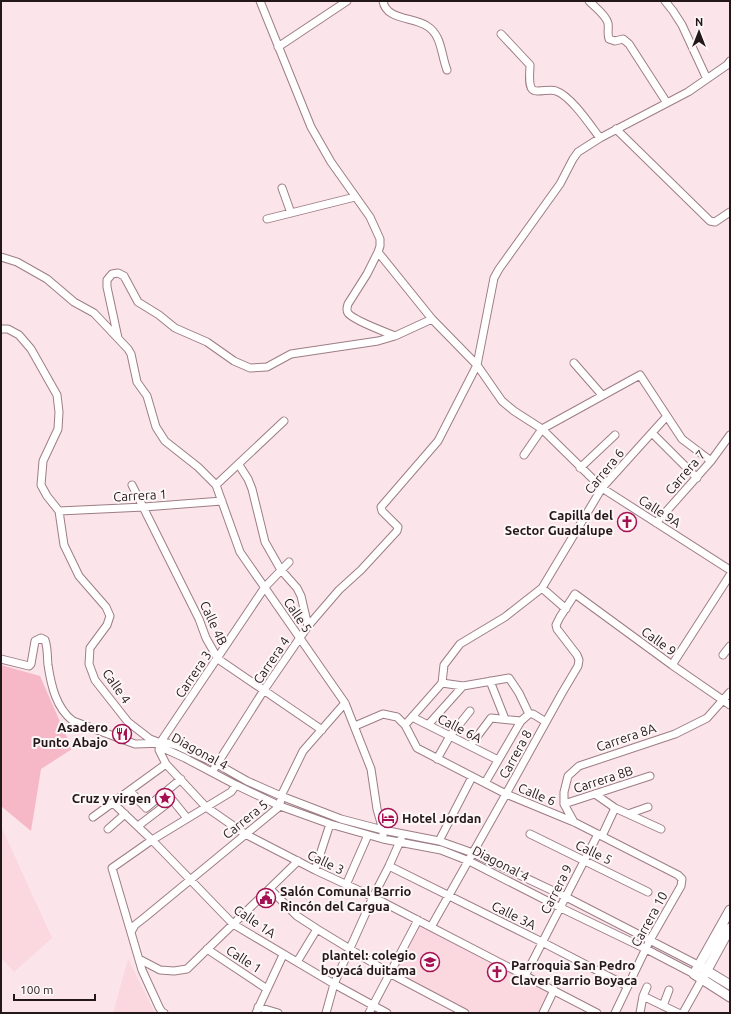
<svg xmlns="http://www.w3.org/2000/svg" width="731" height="1014" viewBox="0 0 731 1014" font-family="Ubuntu,sans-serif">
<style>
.built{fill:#fbd7e0}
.green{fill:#f6b7c7}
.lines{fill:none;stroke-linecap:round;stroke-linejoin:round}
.minor-casing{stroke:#9e7d85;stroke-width:9}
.major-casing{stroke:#9e7d85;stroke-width:11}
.minor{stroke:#fff;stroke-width:7}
.major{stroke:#fff;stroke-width:9}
.labels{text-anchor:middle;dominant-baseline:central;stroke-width:4;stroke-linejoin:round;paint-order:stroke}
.street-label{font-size:13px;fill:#23171a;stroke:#fef7f8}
.poi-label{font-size:13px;font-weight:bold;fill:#23171a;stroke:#fef7f8;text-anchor:end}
</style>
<rect width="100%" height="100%" fill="#fbe5ea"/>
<!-- built -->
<path class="built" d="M 1,826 L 52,938 L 14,972 L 1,958 Z
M 418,920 L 468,950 L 466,955 L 470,949 L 551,991 L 540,1013 L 474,1013 L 444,998 L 391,974 Z
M 128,959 L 155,1013 L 113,1013 Z"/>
<!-- green -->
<path class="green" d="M 1,665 L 40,676 L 72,749 L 41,769 L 31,831 L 1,806 Z"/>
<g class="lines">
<defs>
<path id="minor" d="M 260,1 L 311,127 L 331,162 L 370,217 L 380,239 L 380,246 L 378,252 L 367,274 L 348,304 C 347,307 346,310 348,313 C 354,321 386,332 395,336 L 432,319 L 477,365 L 502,401 L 514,411 L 542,429 L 602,488 L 730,570
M 383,1 C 386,20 413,17 427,26 C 442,35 441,55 447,70
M 589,1 C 595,7 606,15 608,23 C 609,28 607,33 609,39 L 615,41 L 623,39 L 629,44 L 667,103
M 665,1 L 673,11 L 682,25 L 707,79
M 501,34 L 530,65 C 530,72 528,84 532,89 C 536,94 550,88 556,91 C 571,96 590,125 600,138
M 278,47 L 347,1
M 616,129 L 710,221 L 715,222 L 730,212
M 282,188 L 291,213
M 267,219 L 355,197
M 378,252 L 432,319
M 1,257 L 17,262 L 47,279 L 74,302 L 94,313 L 128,349 L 131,354 L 137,382 L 147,396 L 156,427 L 165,441 L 198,467 L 216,485 L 240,552 L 345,703 L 371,769 L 377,809 L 383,830 L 383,839
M 1,329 L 8,329 L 19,335 L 31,349 L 57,395 L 59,412 L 58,429 L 43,461 L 41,485 L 47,496 L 59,511 L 64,545 L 79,576 L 106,607 L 110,616 L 107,625 L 90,648 L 89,664 L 95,680 L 128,722 L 150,739 L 158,742
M 118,338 L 107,287 L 107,280 L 112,274 L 118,273 L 124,276 L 138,302 L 159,315 L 175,328 L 207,342 L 234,361 L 250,368 L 267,367 L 291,354 L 378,341 L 395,336
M 574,363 L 602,395
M 652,433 L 697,478
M 524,455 L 542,429 L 640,375 L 682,439 L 711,461
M 239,465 L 248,479 L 252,489 L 265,542 L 281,570 L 297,588 L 301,596 L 308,626
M 580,468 L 615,435
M 132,485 L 199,619 L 206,638 L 218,659 L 322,730
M 216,485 L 284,421
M 59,511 L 144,507 L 222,501
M 656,523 L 711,461 L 730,435
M 289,562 L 265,587 L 160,743 L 159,750 L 166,764 L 206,807 L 245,834 L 315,870 L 373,897 L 597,1013
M 542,588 L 566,609
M 723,655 L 730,646
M 1,659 L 29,666 L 31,664 L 35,641 L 41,638 L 45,640 C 48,649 47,656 48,665 C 51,685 56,708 73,721 L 135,744 L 168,743 L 178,746 L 217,764 L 247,781 L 281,796 L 341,819 L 383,830 L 439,841 L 473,853 L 566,897 L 698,965
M 672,665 L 730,575
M 490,681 L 505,719
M 442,683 L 444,665 L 460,644 L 505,617 L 542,588 L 602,488 L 667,416
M 529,714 L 533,714 L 546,722
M 412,717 L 498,760
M 405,725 L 442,683 L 463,686 L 509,678 L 519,693 L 529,714
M 428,725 L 463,686
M 355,726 L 383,714 L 397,717 L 405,725 L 417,748 L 506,794 L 574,822 L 678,875 L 682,879 L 681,886 L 650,940 L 615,1013
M 160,743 L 165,749 L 185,758 L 236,785 L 280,806 L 330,824 L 383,839 L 441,850 L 469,861 L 561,908 L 646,949 L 694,974
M 470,746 L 491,718 L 521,721
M 437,759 L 450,736 L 470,711
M 212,772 L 264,690 L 308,626 L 339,590 L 361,570 L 397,531 L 398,527 L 382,511 L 381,507 L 438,441 L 477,365 L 494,278 L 499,269 L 560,184 L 573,159 L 578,152 L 600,138 L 688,92 L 727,65 L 730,61
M 485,783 L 521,721 L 529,714
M 130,791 L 146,808 L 181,779
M 595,794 L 615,808 L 661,829
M 170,797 L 187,818
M 113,803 L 152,840 L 233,924 L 334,984 L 387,1013
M 564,804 L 650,776
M 628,814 L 648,807
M 93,817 L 166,764
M 574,822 L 564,804 L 564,792 L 568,776 L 579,766 L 675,734 L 707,718 L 730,692
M 138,826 L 172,800
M 108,829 L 125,814
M 530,834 L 648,892
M 602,836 L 615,808
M 439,841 L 470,781
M 389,866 L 542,942 L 627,986
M 315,870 L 330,824
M 346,885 L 368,835
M 270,889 L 297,916 L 317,929 L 391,974 L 465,1013
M 431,927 L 506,794 L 562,693 L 578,666 L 579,660 L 577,655 L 557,629 L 556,625 L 560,617 L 575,594 L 672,665 L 730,705
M 131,932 L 135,925 L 144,918 L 280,806 L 281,796 L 303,751 L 345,703
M 207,949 L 267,989
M 139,959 L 160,970 L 174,971 L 187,969 L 298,861
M 297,962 L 317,929
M 525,976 L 598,834
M 643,996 L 678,1013
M 663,1006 L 669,990
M 258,1007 L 278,1013
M 164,1013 L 162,1012 L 159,1007 L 142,970 L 112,868 L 152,840 L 231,792 L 236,785
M 256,1013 L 283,955
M 326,1013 L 334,984 L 373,897 L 389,866 L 401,839
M 369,1013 L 418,920
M 543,1013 L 554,990
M 640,1013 L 643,996 L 647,987
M 683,1013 L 702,979"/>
<path id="major" d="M 730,910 L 694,974 L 730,997
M 702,968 L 730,985
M 702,979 L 730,928"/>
</defs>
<!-- minor casing -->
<use href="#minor" class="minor-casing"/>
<!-- major casing -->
<use href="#major" class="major-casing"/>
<!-- minor -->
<use href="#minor" class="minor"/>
<!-- major -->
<use href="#major" class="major"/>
</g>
<!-- icons -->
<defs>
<symbol id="church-ring" viewBox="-11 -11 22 22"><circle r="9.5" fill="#fef7f8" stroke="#a41152" stroke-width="1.5"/><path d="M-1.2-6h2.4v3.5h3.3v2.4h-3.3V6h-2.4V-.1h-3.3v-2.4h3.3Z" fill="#a41152"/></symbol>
<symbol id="restaurant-ring" viewBox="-11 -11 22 22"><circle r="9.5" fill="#fef7f8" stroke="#a41152" stroke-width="1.5"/><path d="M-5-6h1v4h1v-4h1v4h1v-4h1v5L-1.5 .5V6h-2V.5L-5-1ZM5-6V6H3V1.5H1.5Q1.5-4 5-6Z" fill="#a41152"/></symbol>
<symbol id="sight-ring" viewBox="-11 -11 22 22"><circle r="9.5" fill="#fef7f8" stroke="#a41152" stroke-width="1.5"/><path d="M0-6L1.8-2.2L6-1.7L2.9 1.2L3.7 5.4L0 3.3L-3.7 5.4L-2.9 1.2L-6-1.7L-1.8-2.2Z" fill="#a41152"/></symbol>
<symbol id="hotel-ring" viewBox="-11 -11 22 22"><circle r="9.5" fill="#fef7f8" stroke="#a41152" stroke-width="1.5"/><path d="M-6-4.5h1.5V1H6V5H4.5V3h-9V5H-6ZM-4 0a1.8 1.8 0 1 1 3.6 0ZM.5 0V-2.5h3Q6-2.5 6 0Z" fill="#a41152"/></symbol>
<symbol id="civic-ring" viewBox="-11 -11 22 22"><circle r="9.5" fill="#fef7f8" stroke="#a41152" stroke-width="1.5"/><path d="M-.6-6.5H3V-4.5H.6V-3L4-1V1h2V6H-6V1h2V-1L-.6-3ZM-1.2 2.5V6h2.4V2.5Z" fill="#a41152"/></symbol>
<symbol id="school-ring" viewBox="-11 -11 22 22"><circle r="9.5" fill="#fef7f8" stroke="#a41152" stroke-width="1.5"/><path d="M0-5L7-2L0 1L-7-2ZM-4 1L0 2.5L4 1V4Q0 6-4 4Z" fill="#a41152"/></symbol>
</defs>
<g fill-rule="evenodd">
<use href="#church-ring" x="616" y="511" width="22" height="22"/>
<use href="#restaurant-ring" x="111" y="723" width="22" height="22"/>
<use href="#sight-ring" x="154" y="787" width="22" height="22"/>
<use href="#hotel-ring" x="377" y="807" width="22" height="22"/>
<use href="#civic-ring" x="255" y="887" width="22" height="22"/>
<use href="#school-ring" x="419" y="951" width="22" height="22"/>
<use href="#church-ring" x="486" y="961" width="22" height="22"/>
</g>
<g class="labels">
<!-- street labels -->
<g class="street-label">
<text transform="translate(604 471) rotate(-51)">Carrera 6</text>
<text transform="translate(685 472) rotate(-49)">Carrera 7</text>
<text transform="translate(140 495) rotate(-3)">Carrera 1</text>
<text transform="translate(660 511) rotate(33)">Calle 9A</text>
<text transform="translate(298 615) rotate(56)">Calle 5</text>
<text transform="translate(214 623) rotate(65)">Calle 4B</text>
<text transform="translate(659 641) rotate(36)">Calle 9</text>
<text transform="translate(271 660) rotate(-56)">Carrera 4</text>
<text transform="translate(193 674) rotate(-56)">Carrera 3</text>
<text transform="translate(117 686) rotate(55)">Calle 4</text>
<text transform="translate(460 728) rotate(27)">Calle 6A</text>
<text transform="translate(626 737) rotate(-19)">Carrera 8A</text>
<text transform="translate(200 751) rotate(29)">Diagonal 4</text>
<text transform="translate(515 754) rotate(-61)">Carrera 8</text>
<text transform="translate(603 779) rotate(-18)">Carrera 8B</text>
<text transform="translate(537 794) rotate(22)">Calle 6</text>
<text transform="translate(245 819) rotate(-39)">Carrera 5</text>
<text transform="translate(594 852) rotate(26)">Calle 5</text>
<text transform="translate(326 862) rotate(26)">Calle 3</text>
<text transform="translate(501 863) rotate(27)">Diagonal 4</text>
<text transform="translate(556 889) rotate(-63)">Carrera 9</text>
<text transform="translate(514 915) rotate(26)">Calle 3A</text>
<text transform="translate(649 919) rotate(-61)">Carrera 10</text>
<text transform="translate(255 921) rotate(34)">Calle 1A</text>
<text transform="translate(244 959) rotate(33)">Calle 1</text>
</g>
<!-- poi labels -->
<g class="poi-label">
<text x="613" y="515">Capilla del<tspan x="613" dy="15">Sector Guadalupe</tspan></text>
<text x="108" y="727">Asadero<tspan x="108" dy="15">Punto Abajo</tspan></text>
<text x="151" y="798">Cruz y virgen</text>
<text x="402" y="818" text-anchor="start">Hotel Jordan</text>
<text x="280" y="891" text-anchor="start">Salón Comunal Barrio<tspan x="280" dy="15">Rincón del Cargua</tspan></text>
<text x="416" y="955">plantel: colegio<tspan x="416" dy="15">boyacá duitama</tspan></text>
<text x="511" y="965" text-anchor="start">Parroquia San Pedro<tspan x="511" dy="15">Claver Barrio Boyaca</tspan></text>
</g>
</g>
<!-- border -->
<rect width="731" height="1014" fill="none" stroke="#23171a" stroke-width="4"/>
<!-- north arrow -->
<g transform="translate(699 32)" stroke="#fef7f8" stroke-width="3" paint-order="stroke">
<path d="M0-3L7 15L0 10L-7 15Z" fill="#23171a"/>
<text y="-6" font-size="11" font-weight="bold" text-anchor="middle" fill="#23171a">N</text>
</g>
<!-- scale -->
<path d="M14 994v6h81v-6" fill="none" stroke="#23171a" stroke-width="2"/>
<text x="20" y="994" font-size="12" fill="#23171a" stroke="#fef7f8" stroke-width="3" paint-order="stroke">100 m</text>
</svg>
